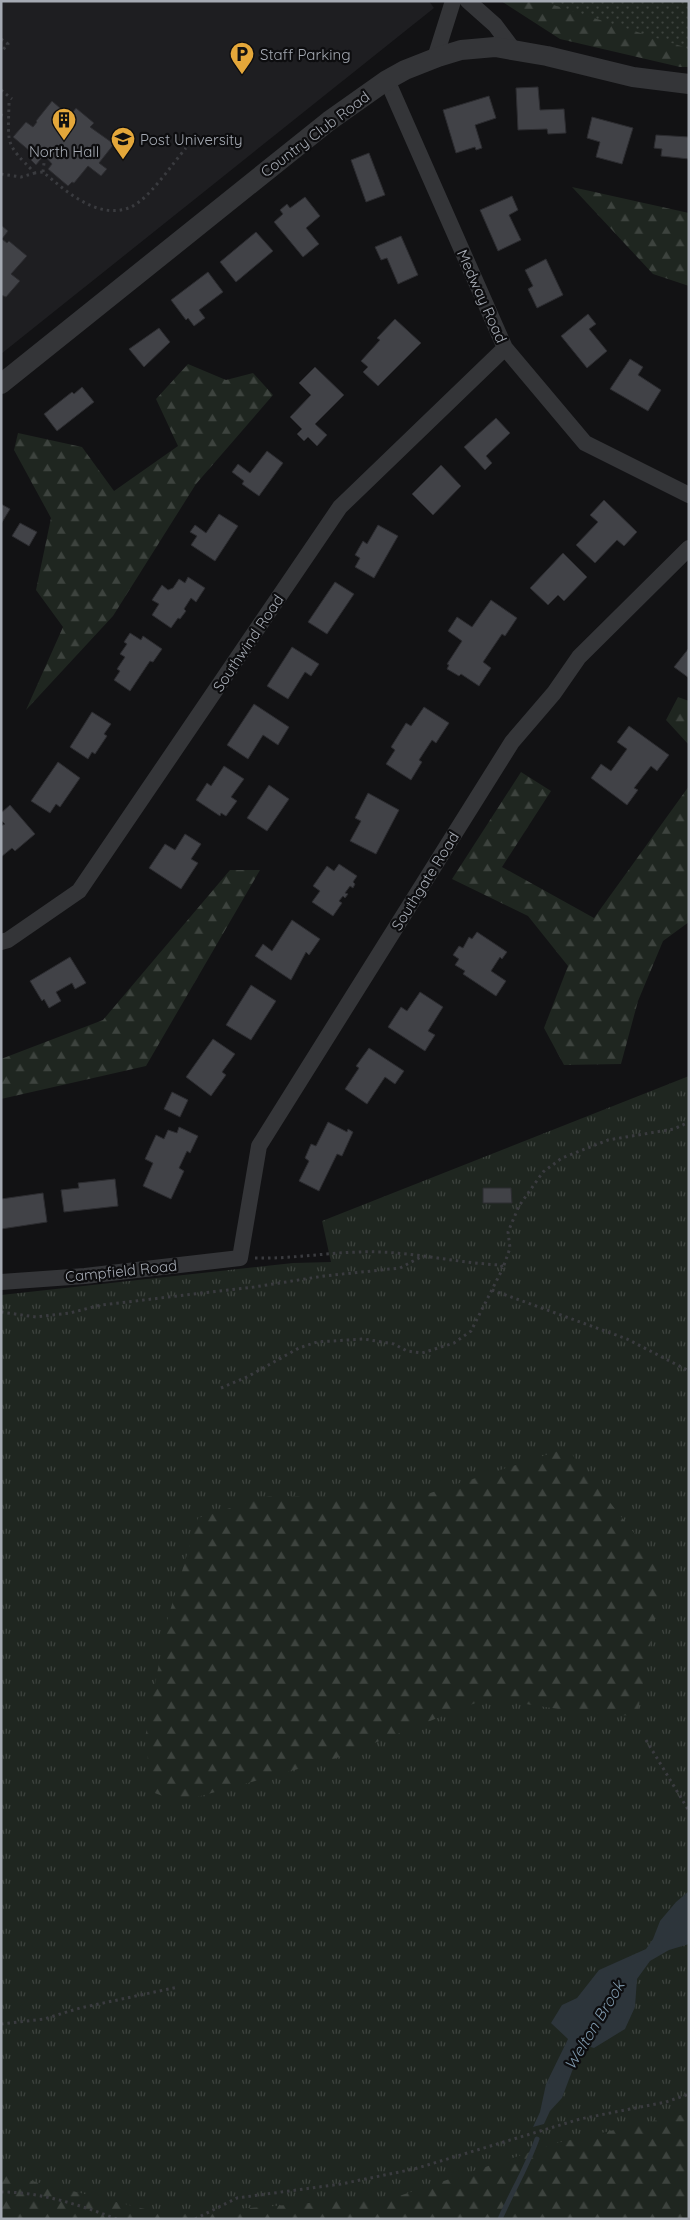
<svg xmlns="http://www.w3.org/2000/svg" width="690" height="2220" viewBox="0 0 690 2220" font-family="Quicksand,sans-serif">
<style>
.built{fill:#1e1e21}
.grass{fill:url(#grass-tufts)}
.forest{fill:url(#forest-firs)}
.park{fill:url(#park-dots)}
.water{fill:#2d353b}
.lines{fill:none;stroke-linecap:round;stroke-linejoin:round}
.stream{stroke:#2d353b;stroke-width:5}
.building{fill:#414247;stroke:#2c2c30}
.path{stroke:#3a3b3f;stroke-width:3;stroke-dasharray:2.5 4;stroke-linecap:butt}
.minor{stroke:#343538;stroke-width:16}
.tertiary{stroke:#343538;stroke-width:20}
.labels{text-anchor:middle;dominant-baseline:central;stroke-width:4.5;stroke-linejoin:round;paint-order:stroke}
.poi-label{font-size:15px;fill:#a5aab3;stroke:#0d0d0f;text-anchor:start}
.street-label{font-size:15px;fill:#a5aab3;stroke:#0d0d0f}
.water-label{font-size:16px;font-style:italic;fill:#7e98ac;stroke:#0d0d0f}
</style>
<defs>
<pattern id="grass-tufts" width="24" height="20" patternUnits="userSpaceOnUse" patternTransform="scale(1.25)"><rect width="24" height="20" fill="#1f2620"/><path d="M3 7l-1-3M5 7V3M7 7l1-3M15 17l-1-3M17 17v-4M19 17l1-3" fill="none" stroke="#3d433e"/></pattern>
<pattern id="forest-firs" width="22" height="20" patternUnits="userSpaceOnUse" patternTransform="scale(1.25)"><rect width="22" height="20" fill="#1f2620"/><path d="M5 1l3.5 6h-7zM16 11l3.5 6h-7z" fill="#3d433e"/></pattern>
<pattern id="park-dots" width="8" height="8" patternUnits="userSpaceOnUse" patternTransform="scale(1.25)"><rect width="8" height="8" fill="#1f2620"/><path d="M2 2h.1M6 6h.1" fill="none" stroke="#3d433e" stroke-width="1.8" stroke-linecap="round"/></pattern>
</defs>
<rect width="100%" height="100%" fill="#121214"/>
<!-- built -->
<path class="built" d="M 1,1 L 429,1 L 434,8 L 1,354 Z"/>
<!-- grass -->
<path class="grass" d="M 689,1076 L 689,2219 L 1,2219 L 1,1295 L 293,1263 L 331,1262 L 322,1221 Z"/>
<!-- forest -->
<path class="forest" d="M 501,1 L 689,1 L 689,67 L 680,67 L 560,39 Z
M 572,187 L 689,213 L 689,286 L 653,274 Z
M 188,364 L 226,380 L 253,373 L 273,395 L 196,484 L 113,616 L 26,710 L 63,627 L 36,590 L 51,518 L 14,450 L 18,433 L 82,447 L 114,491 L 178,446 L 156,399 Z
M 678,697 L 689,701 L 689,745 L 666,720 Z
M 521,772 L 551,791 L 502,867 L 594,918 L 689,786 L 689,922 L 663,941 L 638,1001 L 621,1064 L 564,1065 L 544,1028 L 568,966 L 528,916 L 452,879 Z
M 230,870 L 260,870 L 146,1066 L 1,1099 L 1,1059 L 103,1020 Z
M 567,1448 L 664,1571 L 637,1716 L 584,1713 L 488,1698 L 334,1759 L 179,1802 L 152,1792 L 145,1738 L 167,1621 L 198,1518 L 269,1496 L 415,1498 Z
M 689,2113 L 689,2219 L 1,2219 L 1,2177 L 8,2175 L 169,2215 L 402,2195 L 557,2143 Z"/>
<!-- park -->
<path class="park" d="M 541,1 L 689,1 L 689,50 L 681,46 Z"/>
<!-- water -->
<path class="water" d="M 689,1891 L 689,1944 L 669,1950 L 650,1961 L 637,1979 L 635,2007 L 625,2029 L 594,2048 L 584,2045 L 574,2066 L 562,2098 L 550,2111 L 544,2124 L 533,2127 L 540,2112 L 546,2084 L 568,2039 L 551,2023 L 562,2005 L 577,1998 L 599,1970 L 646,1949 L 653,1939 L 660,1921 L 676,1902 Z"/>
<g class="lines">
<!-- stream -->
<path class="stream" d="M 500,2219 C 512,2192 527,2167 537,2139"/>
</g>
<!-- building -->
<path class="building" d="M 538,87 L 540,110 L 564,109 L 566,133 L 548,134 L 547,129 L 518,130 L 516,88 Z
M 489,96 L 496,118 L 475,125 L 482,148 L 476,150 L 475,147 L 456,153 L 443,110 Z
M 52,101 L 69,116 L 66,121 L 76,108 L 94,123 L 90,127 L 114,144 L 99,163 L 107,169 L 101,176 L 88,166 L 74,183 L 72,182 L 68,186 L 48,169 L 52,164 L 44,155 L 36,165 L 31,160 L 40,150 L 36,146 L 31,152 L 13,137 L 26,122 L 33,127 L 37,122 L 36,121 Z
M 592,117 L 633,128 L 622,164 L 596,157 L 600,142 L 587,138 Z
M 656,135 L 689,137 L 689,159 L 661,156 L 662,149 L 654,148 Z
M 369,153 L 385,195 L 366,202 L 351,160 Z
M 512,196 L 518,210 L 509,215 L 521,240 L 498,251 L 480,210 Z
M 305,197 L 320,216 L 306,228 L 319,244 L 303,257 L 274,222 L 283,214 L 280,210 L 287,204 L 290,208 Z
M 1,225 L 8,231 L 2,239 L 7,243 L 9,241 L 27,256 L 11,274 L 20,281 L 6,297 L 1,295 Z
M 256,232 L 273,251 L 236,282 L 220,262 Z
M 401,236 L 418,275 L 398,284 L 387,258 L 381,260 L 375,247 Z
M 546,259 L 563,295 L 537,308 L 528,289 L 533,286 L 525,270 Z
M 208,272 L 223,292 L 199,310 L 205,318 L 194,326 L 188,318 L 186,320 L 171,300 Z
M 588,314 L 596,324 L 589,329 L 607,351 L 587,368 L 561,336 Z
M 395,319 L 421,343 L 378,386 L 363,372 L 368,367 L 361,361 L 380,340 L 377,338 Z
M 159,328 L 170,342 L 144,367 L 129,349 Z
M 630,359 L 643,367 L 638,375 L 661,390 L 648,411 L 610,389 Z
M 315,367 L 344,395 L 315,424 L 327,435 L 317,446 L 308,437 L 304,441 L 297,434 L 302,429 L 290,417 L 311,395 L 299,383 Z
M 82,387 L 94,402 L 57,431 L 44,414 L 72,392 L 74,394 Z
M 496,418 L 510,433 L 486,456 L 492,463 L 485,470 L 464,447 Z
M 267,451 L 283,463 L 259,496 L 242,484 L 244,481 L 232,472 L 238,464 L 250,473 Z
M 441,465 L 461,486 L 433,515 L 412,494 Z
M 604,500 L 637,532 L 624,546 L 617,540 L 595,563 L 576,545 L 598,522 L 590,515 Z
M 1,504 L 10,509 L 1,524 Z
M 219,514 L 238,526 L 215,561 L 191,545 L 197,536 L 190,532 L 195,525 L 206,533 Z
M 20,523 L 37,532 L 29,546 L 12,536 Z
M 378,525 L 398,536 L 374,578 L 355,567 L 360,558 L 355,555 L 363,541 L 367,544 Z
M 563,553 L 587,577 L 564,601 L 558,595 L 548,605 L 530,588 Z
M 188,577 L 205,588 L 196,602 L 191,598 L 184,609 L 186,611 L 180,619 L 178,618 L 171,628 L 152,615 L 159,604 L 152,600 L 162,585 L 168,590 L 173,588 L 179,579 L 185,583 Z
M 335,582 L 354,594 L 327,634 L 308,622 Z
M 491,600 L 517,618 L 505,636 L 502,634 L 483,662 L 491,668 L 479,686 L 461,674 L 459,676 L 447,669 L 449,665 L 447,664 L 462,641 L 448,631 L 457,617 L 472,627 Z
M 130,633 L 141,640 L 143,636 L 162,649 L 153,662 L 150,661 L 130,691 L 114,680 L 120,671 L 117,669 L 125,657 L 120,654 L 127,644 L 124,642 Z
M 292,647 L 319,664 L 311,676 L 305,672 L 288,699 L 267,686 Z
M 689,648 L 689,678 L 674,667 Z
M 254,704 L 289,727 L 278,745 L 263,735 L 248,759 L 227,745 Z
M 424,707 L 449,723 L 436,743 L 432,740 L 419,760 L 422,762 L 411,780 L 386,764 L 395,750 L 391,747 L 406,723 L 411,726 Z
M 92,712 L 111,724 L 104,734 L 107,736 L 95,754 L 92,752 L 88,759 L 70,747 Z
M 629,726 L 669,755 L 657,771 L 651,766 L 634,788 L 638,790 L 627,805 L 591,778 L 601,764 L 611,771 L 627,749 L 617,742 Z
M 58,762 L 80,778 L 60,807 L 56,804 L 50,813 L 31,801 Z
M 224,766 L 244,779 L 231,797 L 237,801 L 226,816 L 221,813 L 220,816 L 196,800 L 207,783 L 211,786 Z
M 269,785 L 289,799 L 267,831 L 247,818 Z
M 368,793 L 399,810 L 376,854 L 350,841 L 361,821 L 355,818 Z
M 10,805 L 35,834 L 15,851 L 12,848 L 1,857 L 1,826 L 5,824 L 1,820 L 1,813 Z
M 185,834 L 201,844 L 191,859 L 198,863 L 181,889 L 149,868 L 165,844 L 175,850 Z
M 339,864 L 357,876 L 353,882 L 355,884 L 353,888 L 350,886 L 345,893 L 348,894 L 345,898 L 343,896 L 339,901 L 342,903 L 333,916 L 312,902 L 320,891 L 313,886 L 327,866 L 334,871 Z
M 292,920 L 320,939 L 309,955 L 306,952 L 291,980 L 255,956 L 263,944 L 272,951 Z
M 477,932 L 507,952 L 502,959 L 500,957 L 491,971 L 506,981 L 496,996 L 463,974 L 465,971 L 455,965 L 459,959 L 453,955 L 459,946 L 463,948 L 469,937 L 472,939 Z
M 70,957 L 86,983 L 75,989 L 72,983 L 56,992 L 61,1001 L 49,1008 L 44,999 L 42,1001 L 30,981 Z
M 251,985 L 276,1001 L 251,1040 L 226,1025 Z
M 420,992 L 443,1007 L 428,1031 L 435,1035 L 425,1051 L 388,1027 L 401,1007 L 407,1011 Z
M 213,1039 L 235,1054 L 222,1072 L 226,1075 L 211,1096 L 186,1077 Z
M 369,1048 L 404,1071 L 395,1084 L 385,1077 L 367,1104 L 345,1089 L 359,1068 L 356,1066 Z
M 172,1092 L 188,1100 L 180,1117 L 164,1109 Z
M 328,1122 L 347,1132 L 348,1129 L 353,1132 L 342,1156 L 337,1154 L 319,1191 L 299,1181 L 309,1161 L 305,1158 L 311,1144 L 316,1146 Z
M 179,1127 L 198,1136 L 190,1153 L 187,1151 L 179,1168 L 184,1171 L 171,1199 L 143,1186 L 153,1163 L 145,1159 L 156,1135 L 164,1139 L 168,1130 L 177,1133 Z
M 115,1179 L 118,1206 L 64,1212 L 61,1190 L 79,1188 L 78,1183 Z
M 483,1188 L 511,1188 L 512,1203 L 483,1203 Z
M 43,1193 L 47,1222 L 1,1229 L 1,1199 Z"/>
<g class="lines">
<!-- path -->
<path class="path" d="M 1,39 L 8,44 L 1,52
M 1,90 L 12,99
M 9,103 C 8,146 5,143 35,173 L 43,172 C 66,191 98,221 131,207 C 150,198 172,164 186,148
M 1,116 L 3,110
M 43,172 L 44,163
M 1,174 L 21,177 L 35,173
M 255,1258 C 290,1259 324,1253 359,1252 C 407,1250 454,1263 501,1265 L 503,1268 L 510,1248 L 508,1232 L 519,1206 L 543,1172 L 562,1158 L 608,1140 L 674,1129 L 689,1122
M 492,1290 L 627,1339 L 689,1371
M 1,1312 L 36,1317 L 70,1313 L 101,1305 L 254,1287 L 324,1276 L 400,1268 L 421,1257
M 221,1388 L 247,1377 L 299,1348 L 317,1342 L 364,1339 L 394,1344 L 407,1351 L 422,1353 L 454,1343 L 471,1331 L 503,1268
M 646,1740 L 689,1811
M 1,2024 L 44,2019 L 80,2008 L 178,1987
M 1,2192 C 42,2192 79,2205 117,2219
M 195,2219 L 237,2198 L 341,2184 L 414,2169 L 580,2119 L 666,2102 L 689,2094"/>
<!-- minor -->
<path class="minor" d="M 468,1 L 495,25 L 513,49
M 435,58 L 453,1
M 387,80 L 505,348 L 585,443 L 689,495
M 1,942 L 8,940 L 79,891 L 340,507 L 505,348
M 1,1282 L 85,1276 L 240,1258 L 259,1146 L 512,742 L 554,693 L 579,657 L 689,548"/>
<!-- tertiary -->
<path class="tertiary" d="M 1,384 L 329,121 L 387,80 L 405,70 L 438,57 L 461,50 L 495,47 L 547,56 L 633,77 L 689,84"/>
</g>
<!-- icons -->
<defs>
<symbol id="parking-pin" viewBox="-11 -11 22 30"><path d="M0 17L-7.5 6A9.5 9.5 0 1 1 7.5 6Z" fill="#e4a73a" stroke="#0d0d0f"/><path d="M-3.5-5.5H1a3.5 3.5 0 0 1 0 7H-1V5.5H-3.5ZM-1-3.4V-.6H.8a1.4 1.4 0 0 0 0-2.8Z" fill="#111"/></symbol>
<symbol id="building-pin" viewBox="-11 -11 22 30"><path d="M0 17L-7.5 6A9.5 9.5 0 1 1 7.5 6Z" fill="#e4a73a" stroke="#0d0d0f"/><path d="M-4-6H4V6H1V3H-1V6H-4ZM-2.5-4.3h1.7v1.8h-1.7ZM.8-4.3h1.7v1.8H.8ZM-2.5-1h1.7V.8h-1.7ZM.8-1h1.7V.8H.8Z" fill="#111"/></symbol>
<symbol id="university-pin" viewBox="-11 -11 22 30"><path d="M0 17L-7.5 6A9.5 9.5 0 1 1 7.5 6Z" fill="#e4a73a" stroke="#0d0d0f"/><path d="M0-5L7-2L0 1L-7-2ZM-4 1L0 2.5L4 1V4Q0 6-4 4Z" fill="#111"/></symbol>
</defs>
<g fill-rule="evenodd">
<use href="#parking-pin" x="228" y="40" width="28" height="38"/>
<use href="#building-pin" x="50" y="106" width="28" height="38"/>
<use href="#university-pin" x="109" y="125" width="28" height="38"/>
</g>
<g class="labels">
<!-- poi labels -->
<g class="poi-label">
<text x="260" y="54">Staff Parking</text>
<text x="140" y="139">Post University</text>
<text x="64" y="151" text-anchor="middle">North Hall</text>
</g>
<!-- street labels -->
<g class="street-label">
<text transform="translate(315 134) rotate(-37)">Country Club Road</text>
<text transform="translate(482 296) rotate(66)">Medway Road</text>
<text transform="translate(248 643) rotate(-56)">Southwind Road</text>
<text transform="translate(425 881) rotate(-58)">Southgate Road</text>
<text transform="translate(121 1271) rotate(-6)">Campfield Road</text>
</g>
<!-- water labels -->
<g class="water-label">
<text transform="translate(594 2025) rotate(-59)">Welton Brook</text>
</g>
</g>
<!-- border -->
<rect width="690" height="2220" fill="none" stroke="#a5aab3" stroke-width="5"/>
</svg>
